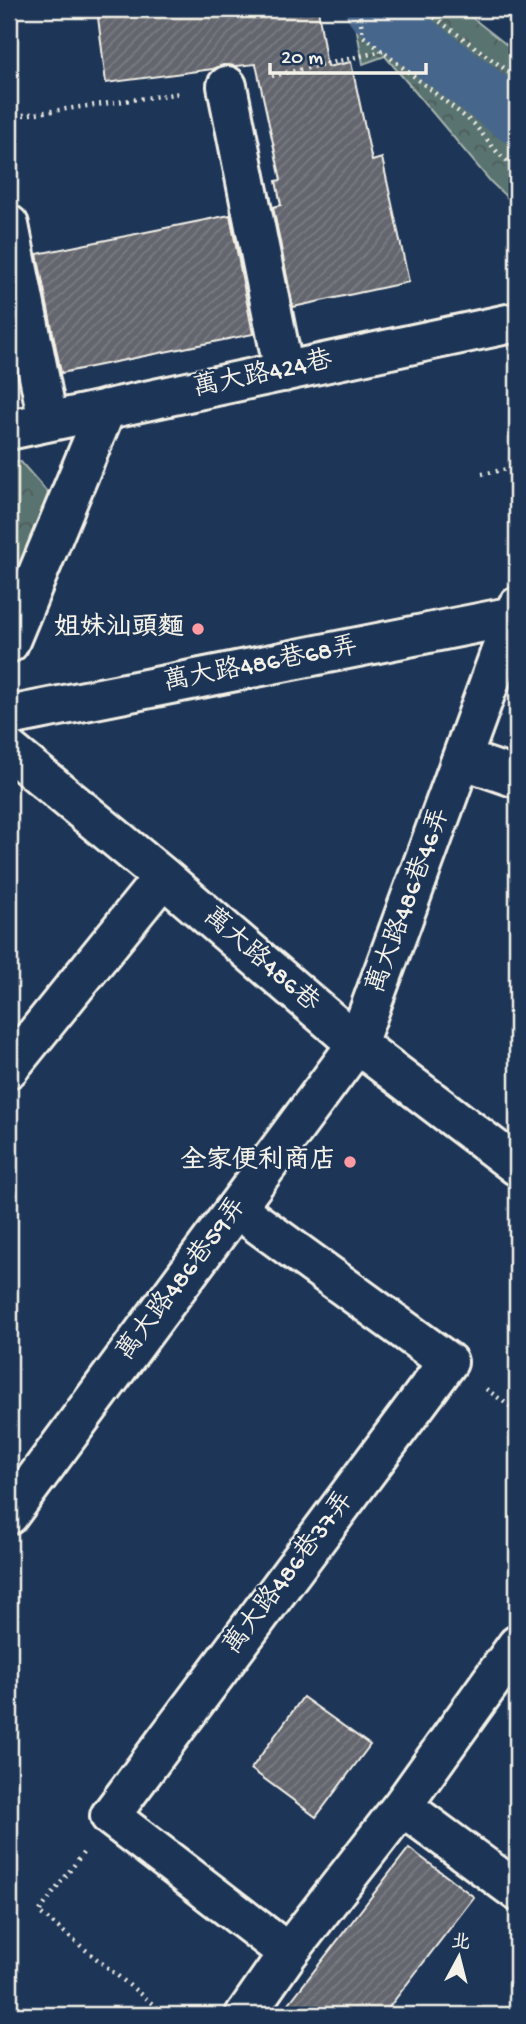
<svg xmlns="http://www.w3.org/2000/svg" width="526" height="2024" viewBox="0 0 526 2024" font-family="'Gochi Hand','LXGW WenKai TC',sans-serif">
<style>
.park{fill:url(#park-crowns);stroke:#a6b2ac;stroke-width:2}
.lines{fill:none;stroke-linecap:round;stroke-linejoin:round}
.canal{stroke:#46668c;stroke-width:54}
.building{fill:url(#building-hatch);stroke:#f4f1e8;stroke-width:2}
.minor-casing{stroke:#f4f1e8;stroke-width:44}
.path{stroke:#f4f1e8;stroke-width:4.5;stroke-dasharray:2 5;stroke-linecap:butt}
.minor{stroke:#1d3557;stroke-width:38}
.poi-dot{fill:#ff9aa2;stroke:#1d3557;stroke-width:2.5}
.labels{text-anchor:middle;dominant-baseline:central;stroke-width:5;stroke-linejoin:round;paint-order:stroke}
.street-label{font-size:26px;fill:#f4f1e8;stroke:#1d3557}
.poi-label{font-size:26px;font-weight:bold;fill:#f4f1e8;stroke:#1d3557;text-anchor:end}
</style>
<defs>
<pattern id="park-crowns" width="20" height="18" patternUnits="userSpaceOnUse" patternTransform="scale(1.75)"><rect width="20" height="18" fill="#587370"/><path d="M2 6a3 3 0 1 1 6 0M12 15a3 3 0 1 1 6 0" fill="none" stroke="#505b59"/></pattern>
<pattern id="building-hatch" width="6" height="6" patternUnits="userSpaceOnUse" patternTransform="scale(1.75)"><rect width="6" height="6" fill="#64666e"/><path d="M-1 1l2-2M0 6l6-6M5 7l2-2" fill="none" stroke="#7b7c83"/></pattern>
</defs>
<rect width="100%" height="100%" fill="#1d3557"/>
<filter id="ink" filterUnits="userSpaceOnUse"><feTurbulence type="fractalNoise" baseFrequency=".0143" numOctaves="2"/><feDisplacementMap in="SourceGraphic" scale="14" xChannelSelector="R" yChannelSelector="G"/><feConvolveMatrix kernelMatrix="1 2 1 2 8 2 1 2 1" color-interpolation-filters="sRGB"/></filter>
<g filter="url(#ink)">
<!-- park -->
<path class="park" d="M 353,9 L 461,9 L 517,53 L 517,207 L 491,182 L 385,56 L 363,64 Z
M 20,461 L 49,494 L 9,606 L 9,463 Z"/>
<g class="lines">
<!-- canal -->
<path class="canal" d="M 373,9 L 517,118"/>
</g>
<!-- building -->
<path class="building" d="M 97,9 L 318,9 L 327,67 L 351,62 L 372,161 L 382,158 L 409,282 L 293,307 L 273,207 L 281,205 L 276,181 L 281,180 L 256,64 L 236,66 L 223,65 L 213,69 L 106,83 Z
M 230,215 L 253,334 L 61,373 L 37,254 Z
M 303,1697 L 370,1745 L 316,1817 L 251,1769 Z
M 409,1848 L 474,1897 L 383,2015 L 280,2015 Z"/>
<g class="lines">
<defs>
<path id="minor" d="M 227,86 L 284,372
M 9,225 L 48,421
M 9,430 L 517,322
M 9,643 L 106,409
M 9,716 L 514,616
M 9,750 L 163,877 L 357,1044 L 517,1166
M 462,759 L 517,778
M 9,1068 L 163,877
M 236,1208 L 448,1362 L 110,1816 L 288,1953
M 9,1515 L 357,1044 L 517,607
M 402,1806 L 517,1891
M 245,2015 L 288,1953 L 402,1806 L 517,1645"/>
</defs>
<!-- minor casing -->
<use href="#minor" class="minor-casing"/>
<!-- path -->
<path class="path" d="M 359,9 L 363,36 L 474,124 L 498,153 L 517,170
M 423,9 L 517,78
M 272,76 L 383,51
M 9,117 L 181,93
M 482,474 L 517,467
M 486,1389 L 517,1411
M 83,1853 L 39,1912 L 166,2015"/>
<!-- minor -->
<use href="#minor" class="minor"/>
</g>
</g>
<!-- markers -->
<g class="poi-dot">
<circle cx="198" cy="629" r="7"/>
<circle cx="350" cy="1162" r="7"/>
</g>
<g class="labels">
<!-- street labels -->
<g class="street-label">
<text transform="translate(263 376) rotate(-12)">萬大路424巷</text>
<text transform="translate(261 666) rotate(-11)">萬大路486巷68弄</text>
<text transform="translate(410 901) rotate(-70)">萬大路486巷46弄</text>
<text transform="translate(260 961) rotate(41)">萬大路486巷</text>
<text transform="translate(183 1280) rotate(-53)">萬大路486巷59弄</text>
<text transform="translate(290 1574) rotate(-53)">萬大路486巷37弄</text>
</g>
<!-- poi labels -->
<g class="poi-label">
<text x="184" y="629">姐妹汕頭麵</text>
<text x="336" y="1162">全家便利商店</text>
</g>
</g>
<!-- margin -->
<rect width="526" height="2024" fill="none" stroke="#1d3557" stroke-width="35"/>
<rect x="18" y="18" width="491" height="1989" fill="none" stroke="#f4f1e8" stroke-width="2.5" filter="url(#ink)"/>
<!-- north arrow -->
<g transform="translate(459 1957) rotate(7)" stroke="#1d3557" stroke-width="5" paint-order="stroke">
<path d="M0-5L12 26L0 18L-12 26Z" fill="#f4f1e8"/>
<text y="-10" font-size="19" font-weight="bold" text-anchor="middle" fill="#f4f1e8">北</text>
</g>
<!-- scale -->
<path d="M270 63v10h156v-10" fill="none" stroke="#f4f1e8" stroke-width="3.5"/>
<text x="281" y="63" font-size="21" fill="#f4f1e8" stroke="#1d3557" stroke-width="5" paint-order="stroke">20 m</text>
</svg>
